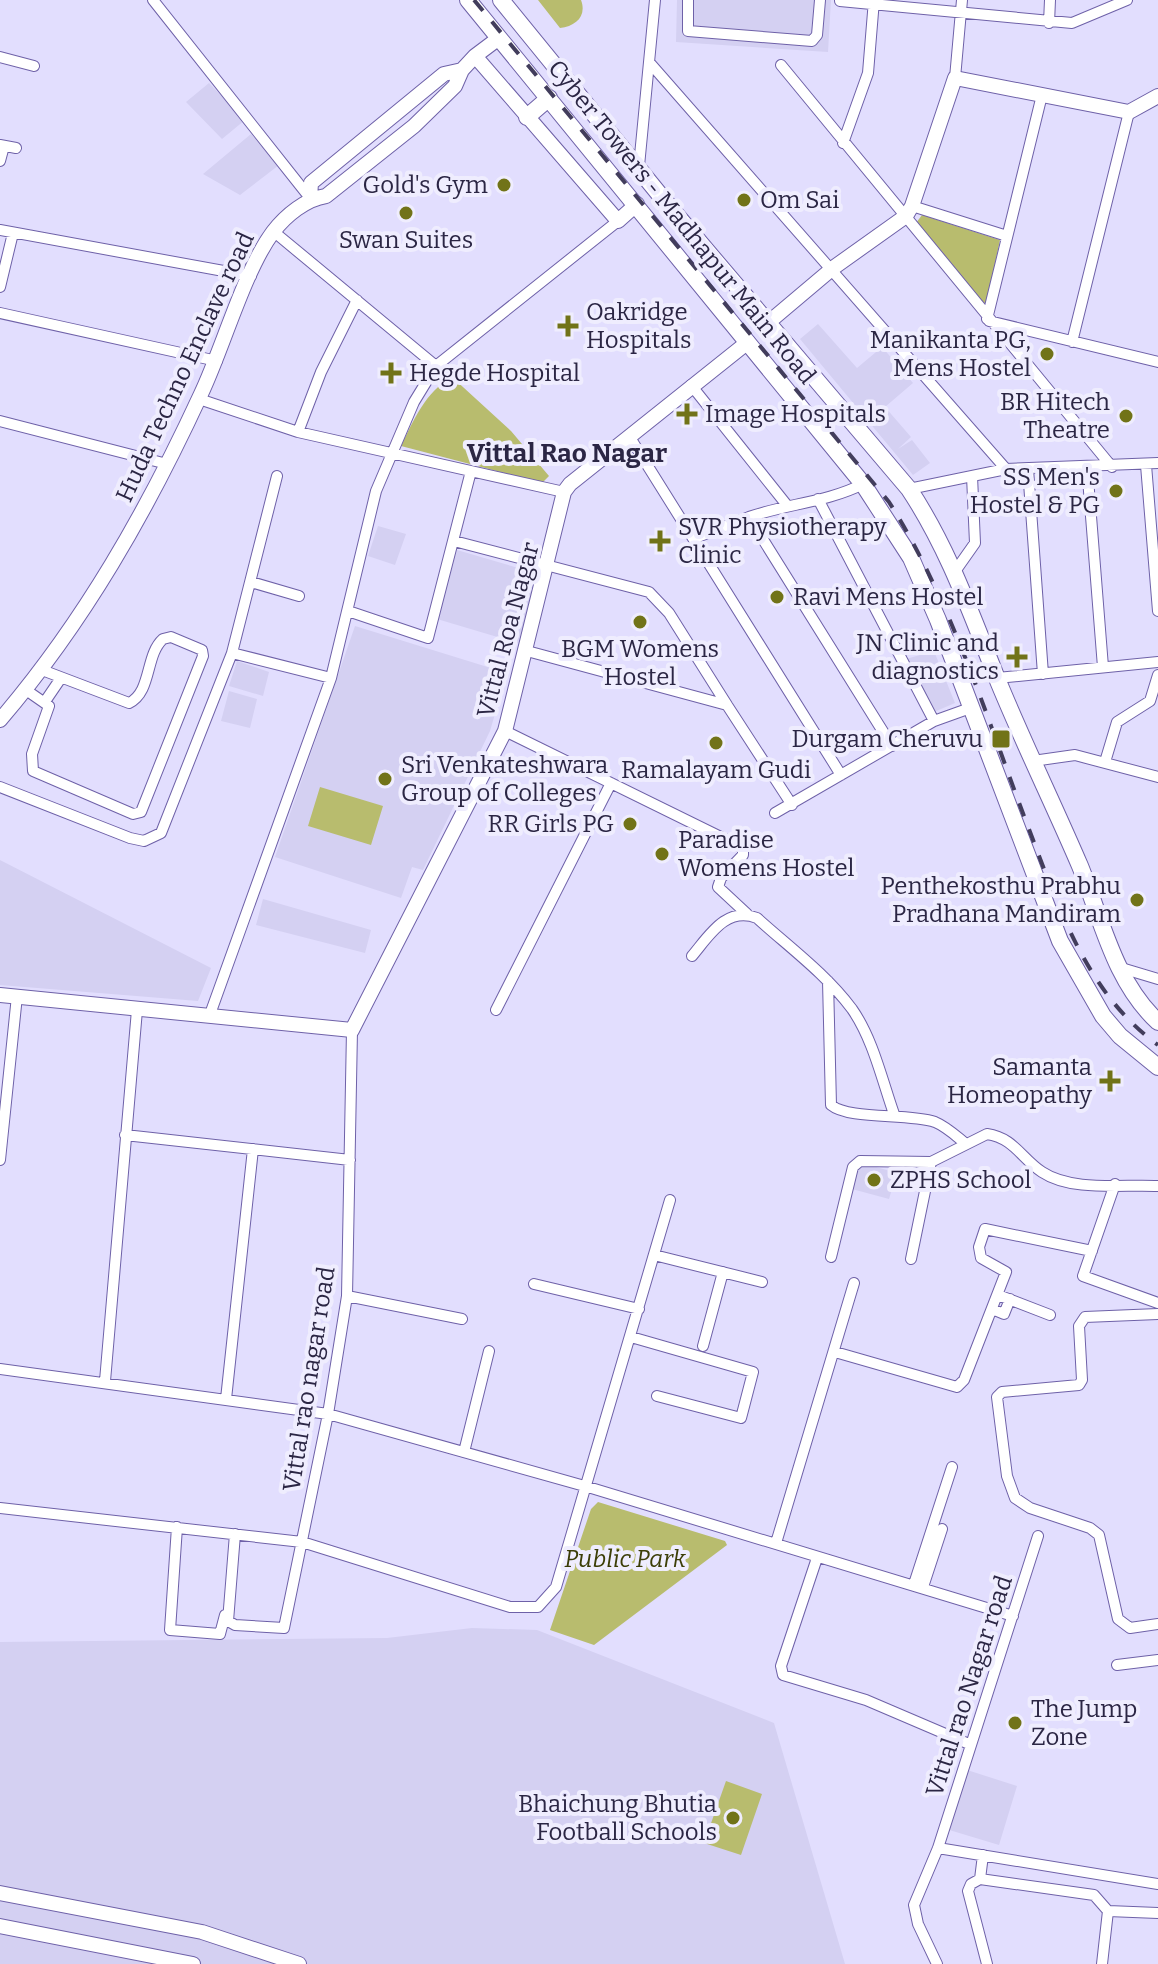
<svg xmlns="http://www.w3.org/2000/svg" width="1158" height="1964" viewBox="0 0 1158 1964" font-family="Bitter,serif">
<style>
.built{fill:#d4d0f2}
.green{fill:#b8bc6e}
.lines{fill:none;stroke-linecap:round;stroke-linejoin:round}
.minor-casing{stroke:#6e61a8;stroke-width:12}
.tertiary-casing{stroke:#6e61a8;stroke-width:16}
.primary-casing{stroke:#6e61a8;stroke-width:18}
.minor{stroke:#fff;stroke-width:10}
.tertiary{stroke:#fff;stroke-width:14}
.primary{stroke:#fff;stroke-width:16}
.rail{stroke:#423d5c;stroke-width:4;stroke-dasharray:14 14;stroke-linecap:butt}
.poi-dot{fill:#717318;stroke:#efedfe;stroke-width:3}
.labels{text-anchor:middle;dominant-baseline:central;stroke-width:8;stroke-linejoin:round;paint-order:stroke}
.poi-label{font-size:24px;fill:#2b2644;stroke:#efedfe;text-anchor:end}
.street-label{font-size:24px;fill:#2b2644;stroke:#efedfe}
.park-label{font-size:24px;font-style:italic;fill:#3c3e07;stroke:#efedfe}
.neighbourhood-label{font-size:26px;font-weight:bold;fill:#2b2644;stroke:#efedfe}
</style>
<rect width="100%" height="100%" fill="#e2defe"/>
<!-- built -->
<path class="built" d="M 677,0 L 831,0 L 828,52 L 676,42 Z
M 209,83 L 245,120 L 222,139 L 186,102 Z
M 251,134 L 279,165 L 240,195 L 203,174 Z
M 818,324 L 857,368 L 882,347 L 913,383 L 885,407 L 911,437 L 898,449 L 912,440 L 930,463 L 913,475 L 800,339 Z
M 378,526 L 406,534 L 395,565 L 368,556 Z
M 457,550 L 539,574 L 518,643 L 437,619 Z
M 355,626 L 507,673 L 490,731 L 423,870 L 412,867 L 401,898 L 275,857 Z
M 934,651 L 955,703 L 934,712 L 906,659 Z
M 237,661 L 269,672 L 263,696 L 229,686 Z
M 229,691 L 257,699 L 250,728 L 221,721 Z
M 0,860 L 211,968 L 198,1001 L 0,985 Z
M 263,899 L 371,930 L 365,953 L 256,925 Z
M 859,1162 L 897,1173 L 889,1199 L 852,1189 Z
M 472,1628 L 537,1630 L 774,1723 L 845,1964 L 0,1964 L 0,1642 L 387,1638 Z
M 964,1769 L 1017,1786 L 999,1845 L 946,1829 Z"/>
<!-- green -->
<path class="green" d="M 538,0 L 581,0 C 587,16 576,26 560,28 Z
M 922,215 L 1000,240 L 986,306 L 916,223 Z
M 452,377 L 511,431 L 549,476 L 542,483 L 401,446 C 414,420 425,392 452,377 Z
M 320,787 L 383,806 L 371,845 L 308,826 Z
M 598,1502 L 725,1541 L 727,1545 L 594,1645 L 550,1630 L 591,1509 Z
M 726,1781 L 762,1794 L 741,1855 L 704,1843 Z"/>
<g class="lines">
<defs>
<path id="minor" d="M 153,0 L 310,198
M 688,0 L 688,31 L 812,41 L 817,35 L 820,0
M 840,1 L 1072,23 L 1127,0
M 1049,23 L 1050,0
M 0,57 L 34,66
M 649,62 L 1006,469
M 781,65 L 1112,467
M 955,78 L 962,0
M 843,143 L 868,73 L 874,0
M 0,145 L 16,148
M 0,161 L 4,146
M 639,166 L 655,0
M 912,206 L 1007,236
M 0,230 L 251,276
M 273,231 L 436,366
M 0,287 L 13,233
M 0,313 L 217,361
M 987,319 L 1042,95
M 989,321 L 1158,362
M 1072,342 L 1129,112
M 691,385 L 786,504
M 199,399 L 298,432 L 564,492
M 0,421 L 167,464
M 298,432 L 321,372 L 357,300
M 629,436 L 841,775
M 1146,465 L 1158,611
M 1087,466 L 1103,667
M 1028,469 L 1043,674
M 863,484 C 828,502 786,504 749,517 L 892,746
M 909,489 L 1006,469 L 1158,463
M 818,499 L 934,721
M 695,538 L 749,517
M 454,541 L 649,592 L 669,613 L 727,705
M 956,570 L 975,543 L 972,476
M 251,582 L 299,596
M 348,611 L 428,638 L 471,471
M 527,651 L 727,705 L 792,805
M 232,653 L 331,678
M 997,678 L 1158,662
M 26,690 L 49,706 L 32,754 L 33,771 L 133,814 L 141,812 L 203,656 L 202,650 L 171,637 L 163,639 C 145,655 152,692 129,703 L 42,670
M 46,700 L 61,678
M 505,731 L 743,848 L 743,855 L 721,878 L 718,887 L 747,914
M 1033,761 L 1075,755 L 1158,777
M 1105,762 L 1117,722 L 1150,701 L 1158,675
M 0,787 L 130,838 L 144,841 L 161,833 L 232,653 L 277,476
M 775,813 L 934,721 L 973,707
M 692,956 C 709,936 726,906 757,918 C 789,947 826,974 852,1009 C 873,1039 882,1080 894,1114
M 1118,967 L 1158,979
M 828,981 L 831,1105 C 849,1120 908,1113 935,1122 C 947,1127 956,1136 966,1144
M 496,1010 L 611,783
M 209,1017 L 331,678 L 376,491 L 414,402 L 436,366 L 618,221
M 125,1135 L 350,1160
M 0,1160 L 17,996
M 1115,1184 L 1083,1276 L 1158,1303
M 654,1255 L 762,1282
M 831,1257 L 853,1167 L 860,1161 L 931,1162 L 987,1134 C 1014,1138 1021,1158 1042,1172 C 1072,1192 1123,1184 1158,1186
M 911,1259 L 931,1162
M 534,1284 L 639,1309
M 998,1295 L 1050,1315
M 347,1296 L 462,1319
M 992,1309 L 1004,1314 L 1010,1299
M 1158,1314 L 1085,1317 L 1079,1326 L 1082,1380 L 1079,1385 L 1002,1392 L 997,1397 L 1007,1476 L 1015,1498 L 1030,1508 L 1090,1528 L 1099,1535 L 1118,1619 L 1130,1628 L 1158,1624
M 631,1337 L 753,1372 L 741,1418 L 657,1396
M 703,1346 L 723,1272
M 835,1352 L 957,1387 L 964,1380 L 1006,1272 L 981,1258 L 979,1247 L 985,1229 L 1092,1251
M 0,1369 L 328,1414 L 588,1487 L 1013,1616
M 105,1381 L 137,1010
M 226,1399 L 253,1149
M 464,1452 L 489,1351
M 0,1508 L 302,1542 L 510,1607 L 538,1607 L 556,1587 L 670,1200
M 177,1527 L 170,1630 L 220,1634 L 225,1615
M 235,1534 L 228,1621 L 235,1625 L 284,1628 L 328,1414 L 347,1296 L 352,1030
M 776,1543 L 854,1283
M 817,1558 L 781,1666 L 783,1675 L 866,1700 L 969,1744
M 914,1584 L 952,1467
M 923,1587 L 942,1529
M 1117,1665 L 1158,1660
M 938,1848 L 1158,1884
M 980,1879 L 983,1855
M 937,1964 L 918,1924 L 914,1905 L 938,1848 L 1038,1536
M 987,1964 L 968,1891 L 971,1884 L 980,1879 L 1094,1895 L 1108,1911
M 1102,1964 L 1108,1911 L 1158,1913"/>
<path id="tertiary" d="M 475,56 L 618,221 L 637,204
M 310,198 L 311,183 L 444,74 L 462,70
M 769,322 L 833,268 L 906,216 L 912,206 L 955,78 L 1129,112 L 1158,96
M 0,720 C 84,622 147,511 201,394 C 223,348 244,271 273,232 C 286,215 306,199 326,196 L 414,126 L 455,86 L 462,70 L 475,56 L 499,38
M 0,995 L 352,1030 L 505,731 L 564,492 L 570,484 L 748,342
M 0,1893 L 202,1932 L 299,1964
M 0,1926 L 193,1964"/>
<path id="primary" d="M 468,0 L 863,484 L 911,558 L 938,620 L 1060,941 L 1103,1016 L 1120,1036 L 1158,1067
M 501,0 L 673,211 L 909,489 C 948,548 970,611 996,676 C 1022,740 1053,803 1080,866 C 1102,920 1114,981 1158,1022
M 527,117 L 549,98"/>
</defs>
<!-- minor casing -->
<use href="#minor" class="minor-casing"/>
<!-- tertiary casing -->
<use href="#tertiary" class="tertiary-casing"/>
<!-- primary casing -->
<use href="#primary" class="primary-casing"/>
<!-- minor -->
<use href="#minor" class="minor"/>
<!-- tertiary -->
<use href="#tertiary" class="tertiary"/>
<!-- primary -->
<use href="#primary" class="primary"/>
<!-- rail -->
<path class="rail" d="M 474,0 L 889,502 C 951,600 986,716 1027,824 C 1058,905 1085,992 1158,1045"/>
</g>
<!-- markers -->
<g class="poi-dot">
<circle cx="504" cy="185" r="8"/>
<circle cx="744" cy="200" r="8"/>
<circle cx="406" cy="213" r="8"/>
<path d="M564 314h8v8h8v8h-8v8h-8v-8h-8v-8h8z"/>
<circle cx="1047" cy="354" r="8"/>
<path d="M387 361h8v8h8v8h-8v8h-8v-8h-8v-8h8z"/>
<path d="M683 402h8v8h8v8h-8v8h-8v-8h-8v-8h8z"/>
<circle cx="1126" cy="416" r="8"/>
<circle cx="1116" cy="491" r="8"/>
<path d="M656 529h8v8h8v8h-8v8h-8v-8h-8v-8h8z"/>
<circle cx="777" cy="597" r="8"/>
<circle cx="640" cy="622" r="8"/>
<path d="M1013 645h8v8h8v8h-8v8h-8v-8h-8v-8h8z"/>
<rect x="991" y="729" width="20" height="20" rx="4"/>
<circle cx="716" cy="743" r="8"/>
<circle cx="385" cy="779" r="8"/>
<circle cx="630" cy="824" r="8"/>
<circle cx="662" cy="854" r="8"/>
<circle cx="1137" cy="900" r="8"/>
<path d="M1106 1069h8v8h8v8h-8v8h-8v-8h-8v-8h8z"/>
<circle cx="874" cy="1180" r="8"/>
<circle cx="1015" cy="1723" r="8"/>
<circle cx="733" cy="1818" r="8"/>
</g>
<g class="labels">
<!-- poi labels -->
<g class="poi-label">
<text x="488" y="185">Gold's Gym</text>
<text x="760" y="200" text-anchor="start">Om Sai</text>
<text x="406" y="240" text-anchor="middle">Swan Suites</text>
<text x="586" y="312" text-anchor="start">Oakridge<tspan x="586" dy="28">Hospitals</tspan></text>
<text x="1031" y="340">Manikanta PG,<tspan x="1031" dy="28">Mens Hostel</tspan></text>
<text x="409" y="373" text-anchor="start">Hegde Hospital</text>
<text x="1110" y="402">BR Hitech<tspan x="1110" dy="28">Theatre</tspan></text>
<text x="705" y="414" text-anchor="start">Image Hospitals</text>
<text x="1100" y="477">SS Men's<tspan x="1100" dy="28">Hostel &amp; PG</tspan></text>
<text x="678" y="527" text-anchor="start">SVR Physiotherapy<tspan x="678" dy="28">Clinic</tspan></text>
<text x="793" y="597" text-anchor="start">Ravi Mens Hostel</text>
<text x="999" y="643">JN Clinic and<tspan x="999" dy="28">diagnostics</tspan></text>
<text x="640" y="649" text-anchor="middle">BGM Womens<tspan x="640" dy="28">Hostel</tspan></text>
<text x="983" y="739">Durgam Cheruvu</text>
<text x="401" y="765" text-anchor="start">Sri Venkateshwara<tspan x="401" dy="28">Group of Colleges</tspan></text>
<text x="716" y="770" text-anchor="middle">Ramalayam Gudi</text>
<text x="614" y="824">RR Girls PG</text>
<text x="678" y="840" text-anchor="start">Paradise<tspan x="678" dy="28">Womens Hostel</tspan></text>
<text x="1121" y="886">Penthekosthu Prabhu<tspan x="1121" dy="28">Pradhana Mandiram</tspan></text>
<text x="1092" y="1067">Samanta<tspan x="1092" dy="28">Homeopathy</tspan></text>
<text x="890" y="1180" text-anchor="start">ZPHS School</text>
<text x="1031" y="1709" text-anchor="start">The Jump<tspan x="1031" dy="28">Zone</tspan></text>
<text x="717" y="1804">Bhaichung Bhutia<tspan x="717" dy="28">Football Schools</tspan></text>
</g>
<!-- street labels -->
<g class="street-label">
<text transform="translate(682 222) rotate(51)">Cyber Towers - Madhapur Main Road</text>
<text transform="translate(185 367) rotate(-65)">Huda Techno Enclave road</text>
<text transform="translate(508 630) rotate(-75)">Vittal Roa Nagar</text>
<text transform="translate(309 1379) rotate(-81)">Vittal rao nagar road</text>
<text transform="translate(969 1686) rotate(-72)">Vittal rao Nagar road</text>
</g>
<!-- park labels -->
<g class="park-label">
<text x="625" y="1559">Public Park</text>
</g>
<!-- neighbourhood labels -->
<g class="neighbourhood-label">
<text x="567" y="453">Vittal Rao Nagar</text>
</g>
</g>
</svg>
